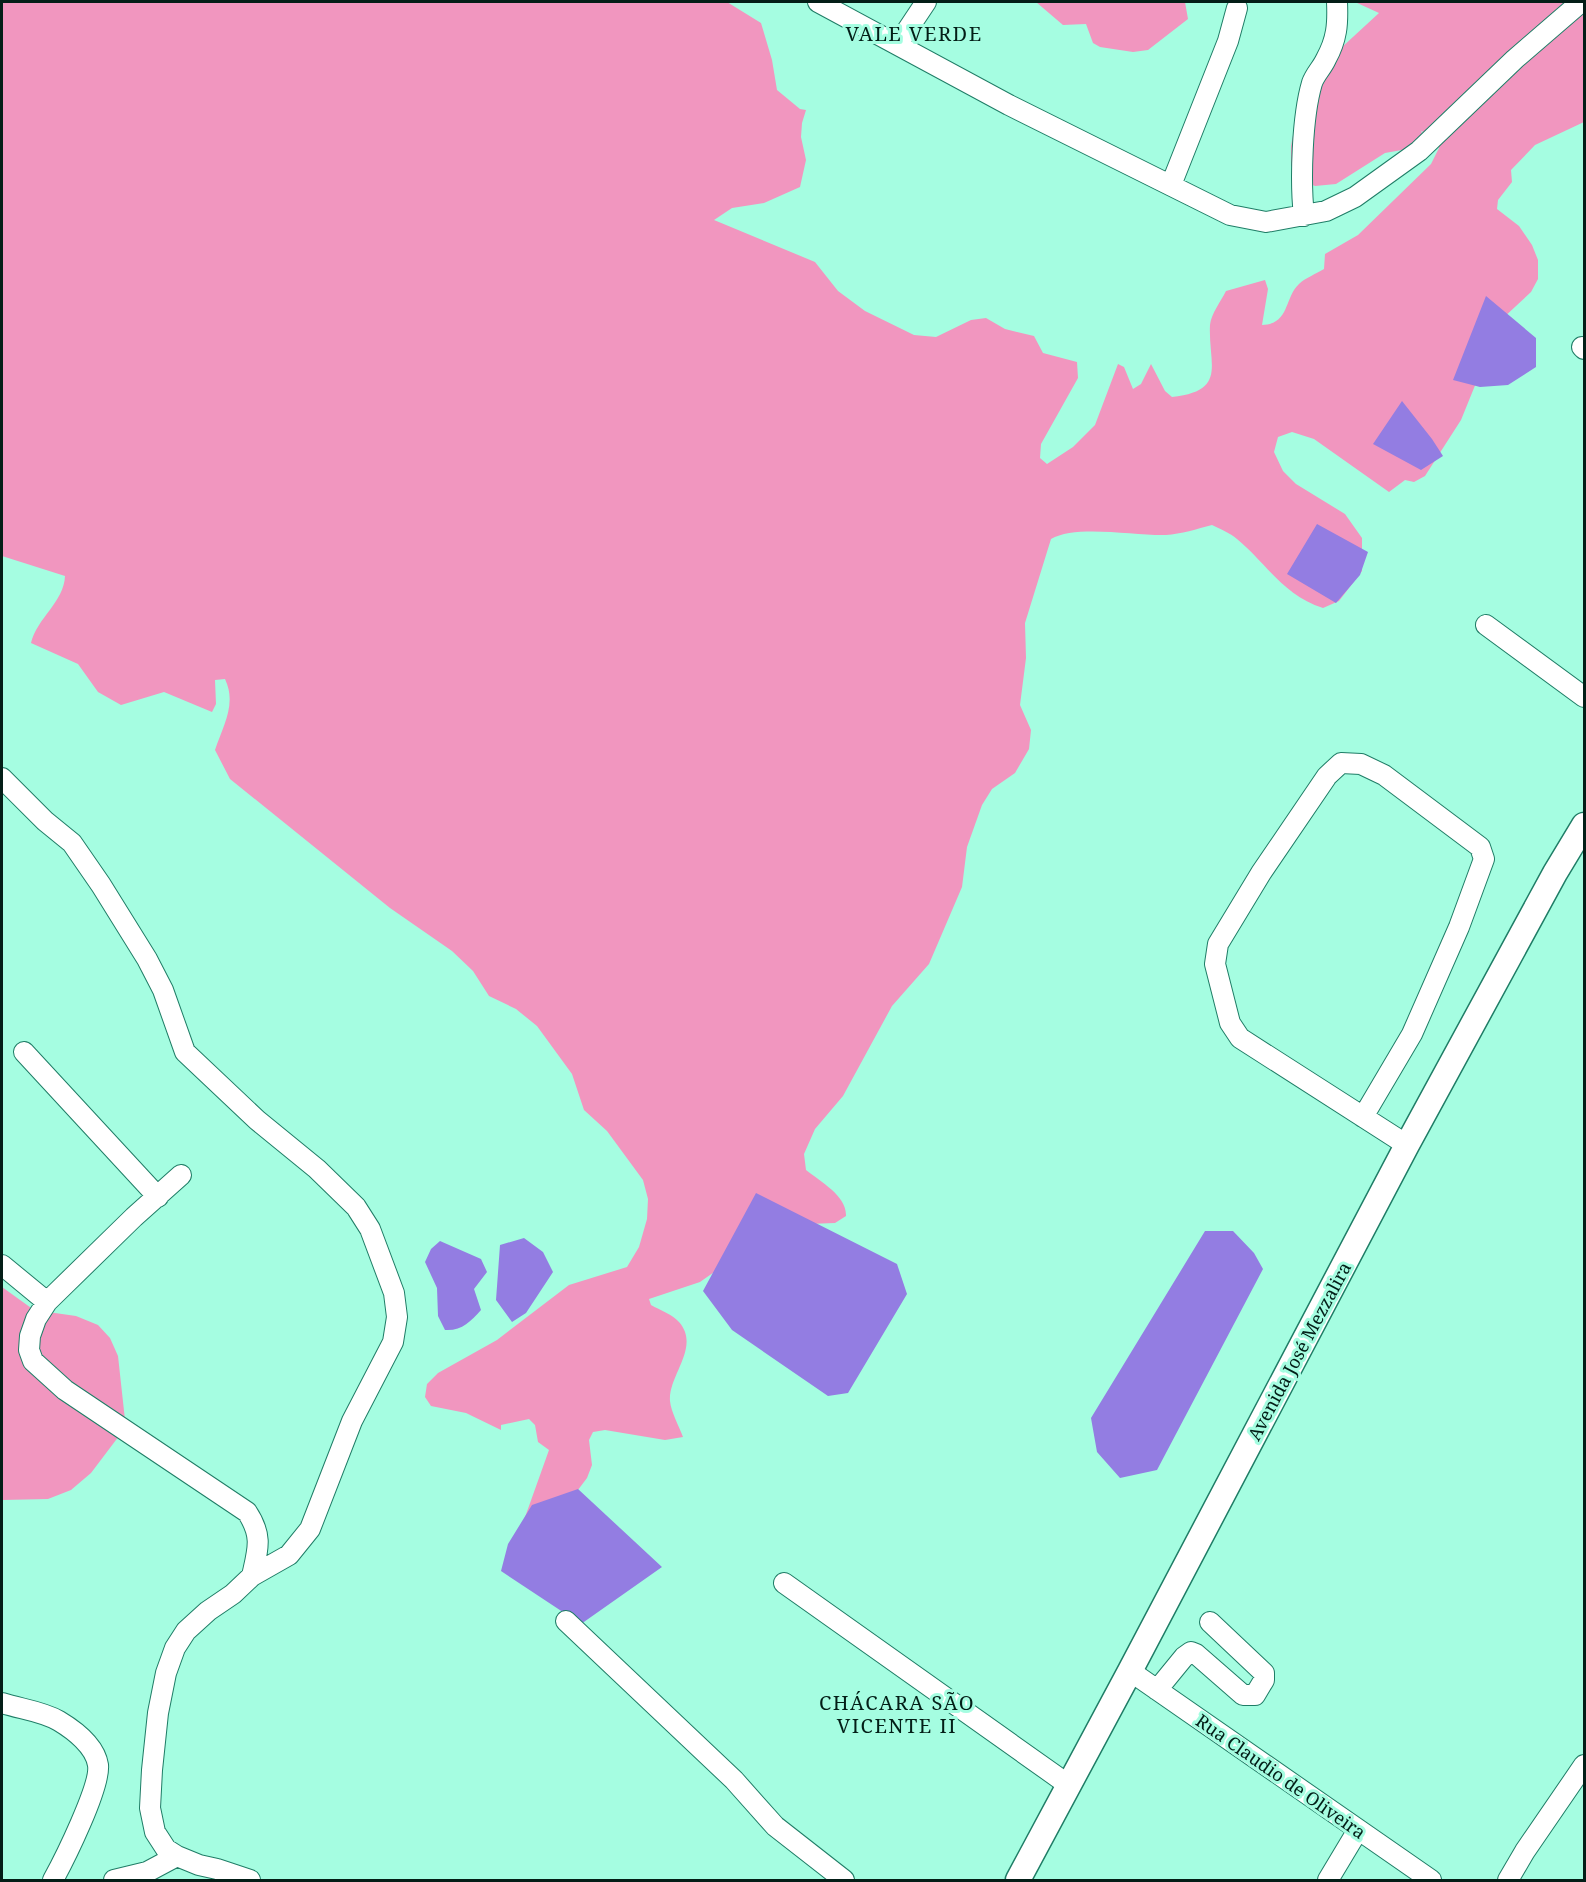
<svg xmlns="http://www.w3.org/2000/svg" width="1586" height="1882" viewBox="0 0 1586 1882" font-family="'Noto Serif',serif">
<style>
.green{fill:#f196bf}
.water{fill:#937de2}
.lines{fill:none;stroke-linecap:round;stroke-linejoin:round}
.minor-casing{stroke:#1f7d66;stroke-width:22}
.major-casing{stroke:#1f7d66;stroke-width:27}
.minor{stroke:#fff;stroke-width:20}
.major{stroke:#fff;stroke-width:24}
.labels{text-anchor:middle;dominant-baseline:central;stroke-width:6;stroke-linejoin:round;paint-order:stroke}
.street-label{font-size:18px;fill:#031e17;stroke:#a5fde1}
.neighbourhood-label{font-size:20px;letter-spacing:1.5px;fill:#031e17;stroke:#a5fde1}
</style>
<rect width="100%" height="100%" fill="#a5fde1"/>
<!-- green -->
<path class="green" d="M 2,2 L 727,2 L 761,23 L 772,60 L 777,90 L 800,109 L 806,110 L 802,123 L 801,137 L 806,160 L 800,187 L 764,203 L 732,208 L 714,220 L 815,262 L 838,291 L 865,311 L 914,335 L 936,337 L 971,320 L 986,318 L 1005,329 L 1034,336 L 1043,353 L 1077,362 L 1078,378 L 1041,444 L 1040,458 L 1047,464 L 1073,447 L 1095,425 L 1118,364 L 1124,367 L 1133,389 L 1141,384 L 1151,364 L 1165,391 L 1172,397 C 1228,391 1208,364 1210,325 C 1211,314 1221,301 1226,291 L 1265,280 L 1268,289 L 1262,325 C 1290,324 1284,298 1299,284 C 1305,278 1316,274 1324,269 L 1325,254 L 1358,235 L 1431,164 L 1439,148 L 1435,137 L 1421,131 L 1426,141 L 1424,146 L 1385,153 L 1336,184 L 1315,186 L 1297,178 L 1291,165 L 1291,146 L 1296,119 L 1328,60 L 1379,13 L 1355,2 L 1584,2 L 1584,122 L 1535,145 L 1511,170 L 1512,182 L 1498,200 L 1497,209 L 1519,226 L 1532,245 L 1538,260 L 1538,279 L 1531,292 L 1502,319 L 1461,420 L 1425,476 L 1414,482 L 1405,480 L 1389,492 L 1314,439 L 1292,432 L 1278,437 L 1274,452 L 1283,471 L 1296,484 L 1345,514 L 1362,538 L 1362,571 L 1339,601 L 1323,608 C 1283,595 1267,564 1237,539 C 1230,533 1220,529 1212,525 C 1197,529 1181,534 1166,535 C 1136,536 1076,524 1051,539 L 1025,623 L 1026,658 L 1020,705 L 1031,730 L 1029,749 L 1015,773 L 992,789 L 982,805 L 967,847 L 962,887 L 929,964 L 892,1006 L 843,1096 L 815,1129 L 804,1154 L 806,1170 C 821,1182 847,1196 846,1216 L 835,1223 L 781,1225 L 700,1282 L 649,1299 L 651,1305 C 660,1310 673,1315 679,1322 C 701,1347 668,1375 670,1401 C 671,1412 679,1426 683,1437 L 665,1440 L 605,1430 L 593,1432 L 589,1440 L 592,1465 L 587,1478 L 565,1507 L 524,1520 L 549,1450 L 538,1442 L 535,1425 L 529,1419 L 501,1425 L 501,1430 L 466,1413 L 431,1406 L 425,1397 L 427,1384 L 438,1373 L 497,1340 L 569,1285 L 627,1267 L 639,1247 L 647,1219 L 648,1199 L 643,1180 L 607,1131 L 584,1110 L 572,1074 L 537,1026 L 516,1009 L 489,996 L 473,971 L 452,951 L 390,908 L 230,779 L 215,750 C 223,726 237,704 225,679 L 215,680 L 216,704 L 212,712 L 164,692 L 121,705 L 98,692 L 78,664 L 31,643 C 37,618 64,602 65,576 L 2,556 Z
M 1036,2 L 1185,2 L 1188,19 L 1148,50 L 1133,52 L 1100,47 L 1093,43 L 1086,24 L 1063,25 Z
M 2,1287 L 34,1310 L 76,1316 L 98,1325 L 110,1338 L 118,1356 L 125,1420 L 119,1436 L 91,1473 L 71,1490 L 48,1499 L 2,1500 Z"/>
<!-- water -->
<path class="water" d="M 1486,296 L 1536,338 L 1536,367 L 1508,385 L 1480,387 L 1453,380 Z
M 1402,401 L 1432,439 L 1443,456 L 1421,470 L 1373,444 Z
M 1317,524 L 1368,552 L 1360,575 L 1336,603 L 1287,574 Z
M 756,1193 L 897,1264 L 907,1294 L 848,1393 L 828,1396 L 732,1330 L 703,1291 Z
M 1205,1231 L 1233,1231 L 1254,1253 L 1263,1269 L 1157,1470 L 1120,1478 L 1097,1452 L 1091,1418 Z
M 524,1238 L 543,1252 L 553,1272 L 526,1313 L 512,1322 L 496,1300 L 500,1245 Z
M 440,1241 L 481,1259 L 487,1272 L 474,1289 L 481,1310 C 470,1322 462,1331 445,1330 L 438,1316 L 437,1288 L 425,1262 L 431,1249 Z
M 578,1489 L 662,1567 L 581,1624 L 501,1571 L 508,1544 L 532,1505 Z"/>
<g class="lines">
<defs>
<path id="minor" d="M 818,2 L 1009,105 L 1230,215 L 1266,222 L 1326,211 L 1355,197 L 1419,151 L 1515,59 L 1581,2
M 898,44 L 926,2
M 1171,185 L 1228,41 L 1237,8
M 1304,216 C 1300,181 1302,117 1312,83 C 1315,74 1322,68 1326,59 C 1337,39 1338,24 1337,2
M 1582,347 L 1584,349
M 1486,625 L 1584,697
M 2,778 L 45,821 L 72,843 L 101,885 L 147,959 L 163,990 L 185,1052 L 257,1120 L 317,1169 L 356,1207 L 370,1229 L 394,1293 L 397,1317 L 393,1342 L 352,1421 L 310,1529 L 289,1555 L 252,1576 L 233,1594 L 208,1611 L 186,1631 L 175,1648 L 166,1673 L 158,1713 L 152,1770 L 150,1808 L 155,1832 L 166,1849 L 177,1856 L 199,1865 L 217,1869 L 250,1880
M 24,1052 L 158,1197
M 1363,1117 L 1412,1034 L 1459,927 L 1484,859 L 1480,847 L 1384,775 L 1361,764 L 1341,763 L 1327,776 L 1261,873 L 1218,944 L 1215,964 L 1230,1023 L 1240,1038 L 1407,1145
M 181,1175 L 134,1217 L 47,1302 L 36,1319 L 30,1336 L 29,1350 L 33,1361 L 65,1390 L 247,1512 C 263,1536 258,1549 252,1576
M 2,1265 L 47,1302
M 784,1583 L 1070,1786
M 566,1621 L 734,1780 L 775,1826 L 844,1880
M 1130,1671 L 1431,1880
M 1157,1690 L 1184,1657 L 1191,1652 L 1196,1654 L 1243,1695 L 1255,1695 L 1264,1680 L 1264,1673 L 1210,1622
M 2,1703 C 20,1709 42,1711 59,1721 C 74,1730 95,1746 98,1765 C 101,1786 64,1860 53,1880
M 114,1880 L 147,1872 L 177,1856
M 1328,1880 L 1358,1830
M 1508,1880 L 1525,1851 L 1584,1765"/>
<path id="major" d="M 1018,1880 L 1130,1671 L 1407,1145 L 1555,873 L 1584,825"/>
</defs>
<!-- minor casing -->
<use href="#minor" class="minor-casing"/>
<!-- major casing -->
<use href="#major" class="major-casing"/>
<!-- minor -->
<use href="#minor" class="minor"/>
<!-- major -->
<use href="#major" class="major"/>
</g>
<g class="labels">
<!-- street labels -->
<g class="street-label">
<text transform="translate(1299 1351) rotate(-62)">Avenida José Mezzalira</text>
<text transform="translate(1281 1776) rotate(35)">Rua Claudio de Oliveira</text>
</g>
<!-- neighbourhood labels -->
<g class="neighbourhood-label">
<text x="914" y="33">VALE VERDE</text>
<text x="897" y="1702">CHÁCARA SÃO<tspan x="897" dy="23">VICENTE II</tspan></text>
</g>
</g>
<!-- border -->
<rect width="1586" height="1882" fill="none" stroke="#031e17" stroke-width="6"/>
</svg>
